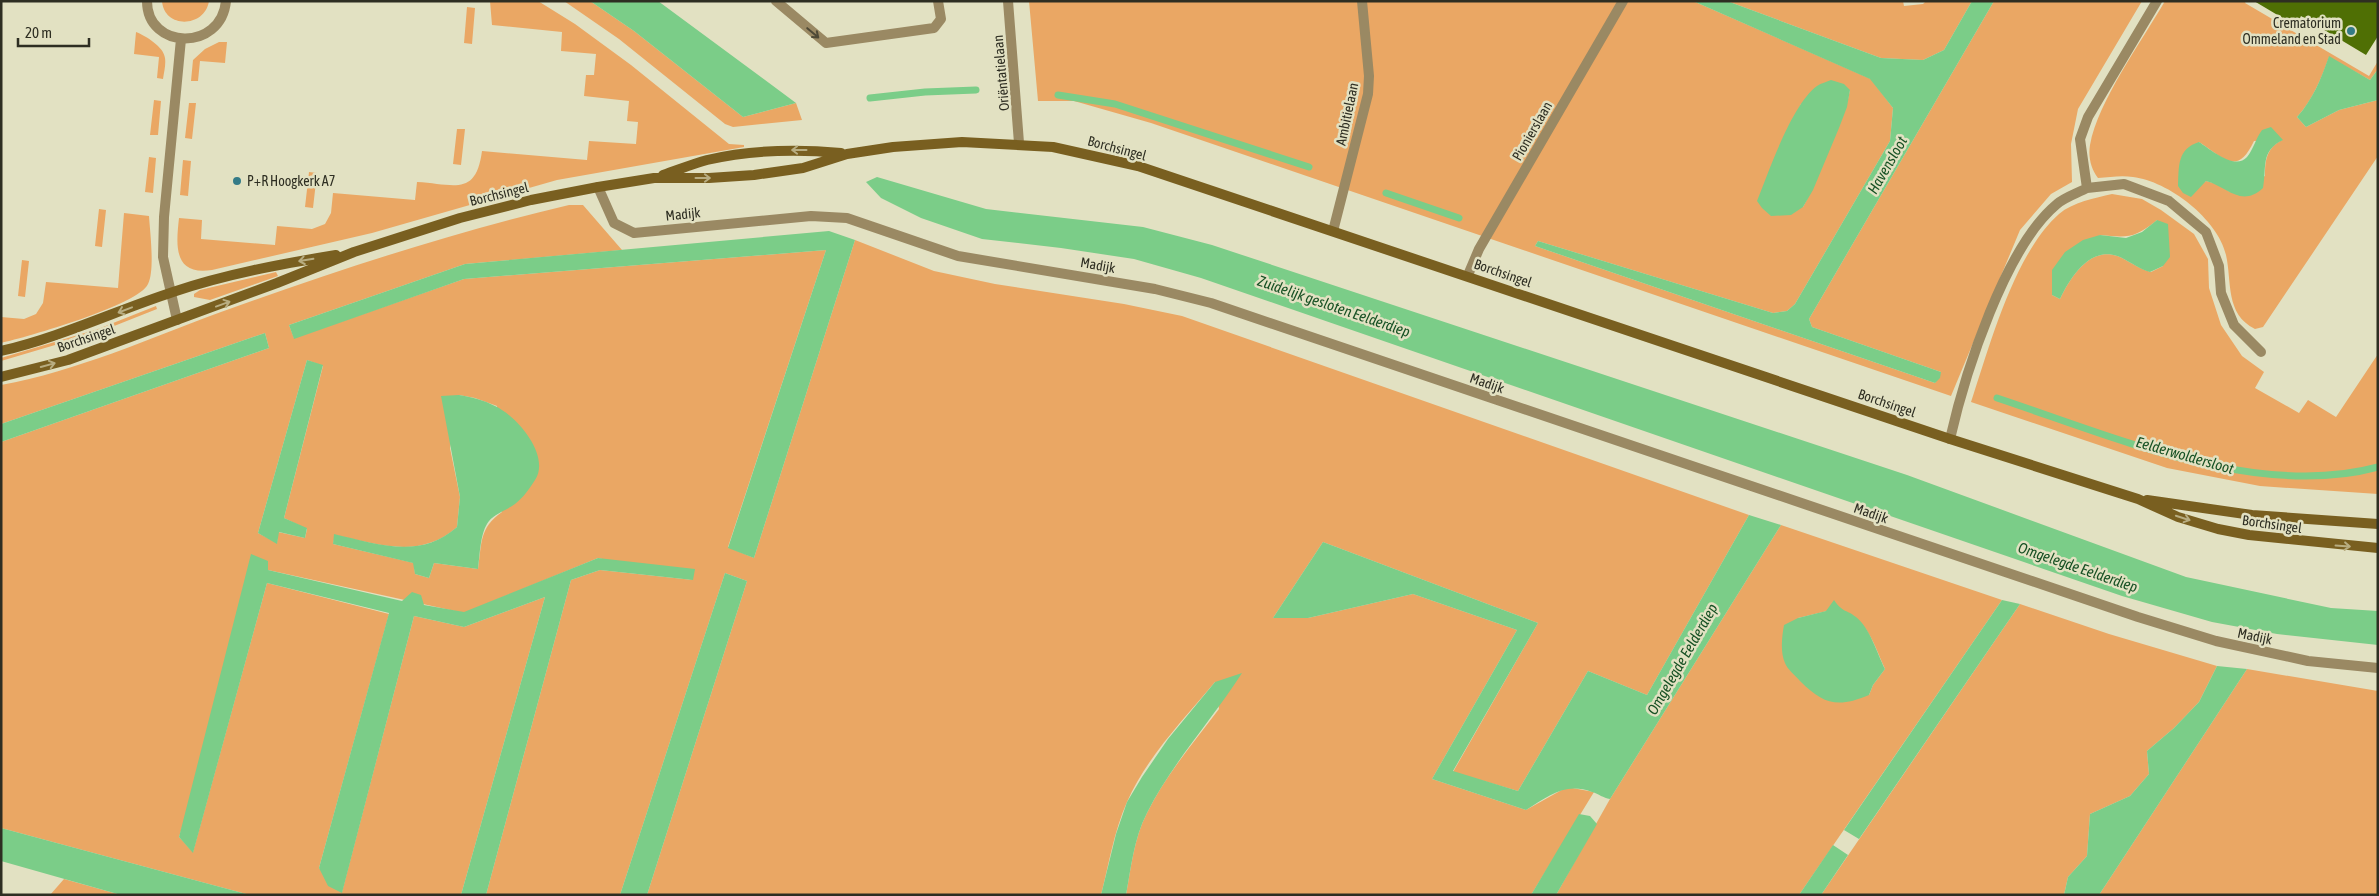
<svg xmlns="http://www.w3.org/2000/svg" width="2379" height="896" viewBox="0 0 2379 896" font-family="'Asap Condensed',sans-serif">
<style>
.green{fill:#eaa764;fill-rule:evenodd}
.water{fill:#7bcd88}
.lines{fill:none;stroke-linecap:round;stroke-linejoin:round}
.stream{stroke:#7bcd88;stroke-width:7}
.building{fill:#4f6f04}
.lane{stroke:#9a8963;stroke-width:10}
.street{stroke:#9a8963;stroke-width:10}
.secondary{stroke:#795f20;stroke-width:10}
.oneway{stroke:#4e4936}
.oneway2{stroke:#b8ad81}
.poi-dot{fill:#347b87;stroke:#e2e1c2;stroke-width:2}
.labels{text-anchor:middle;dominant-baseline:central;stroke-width:5;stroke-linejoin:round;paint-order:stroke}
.poi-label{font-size:14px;fill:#2e2e22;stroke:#e2e1c2;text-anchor:end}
.street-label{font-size:14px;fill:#2e2e22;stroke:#e2e1c2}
.water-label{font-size:15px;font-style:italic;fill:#175124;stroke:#e2e1c2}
</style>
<rect width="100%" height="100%" fill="#e2e1c2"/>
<!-- green -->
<path class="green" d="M 162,1 L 209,1 C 205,28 164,29 162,1 Z
M 490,1 L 538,1 L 575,24 L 631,65 L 729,144 L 744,145 L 744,147 L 557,180 L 372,233 L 212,270 C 173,276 176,245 179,218 L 202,220 L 201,239 L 275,245 L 277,226 L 312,229 L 325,224 L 331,213 L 333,193 L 415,200 L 417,182 C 454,184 476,197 482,151 L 587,160 L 589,141 L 636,144 L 638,122 L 627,121 L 629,101 L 584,96 L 586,75 L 594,75 L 596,54 L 561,51 L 562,32 L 492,25 Z
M 564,1 L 590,1 L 634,31 L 743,117 L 796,103 L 802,120 L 733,127 L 725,124 L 619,39 Z
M 1029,1 L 1693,1 L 1871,79 L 1893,108 L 1890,141 L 1795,304 L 1787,311 L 1773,313 L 1538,241 L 1535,246 L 1935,383 L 1941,372 L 1812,327 L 1809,319 L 1994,1 L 2142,1 L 2078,109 L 2071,144 L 2072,182 L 2051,194 L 2020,230 L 1951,396 L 1151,123 L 1074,101 L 1038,101 ZM 1850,90 C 1845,117 1833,139 1822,164 C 1816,179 1811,193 1803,207 L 1758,201 L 1780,146 L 1801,104 Z
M 1727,1 L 1903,1 L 1904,6 L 1923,4 L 1926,1 L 1972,1 L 1944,50 L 1923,60 L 1881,58 Z
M 2165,1 L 2246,1 L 2245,3 L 2369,76 L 2378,61 L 2378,69 L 2370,80 L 2329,57 C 2321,79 2313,99 2297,117 L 2306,127 L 2339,110 L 2378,100 L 2378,156 L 2263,327 L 2255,329 C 2225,314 2232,282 2226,255 C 2218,219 2168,181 2133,177 C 2122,175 2110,177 2098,178 C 2091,169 2088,157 2090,145 C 2098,101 2142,41 2165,1 ZM 2282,140 C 2267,148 2265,159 2265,176 L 2230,192 L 2217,184 L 2206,181 L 2198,187 L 2199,142 C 2224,158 2237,177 2254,141 Z
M 467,7 L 475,8 L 472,44 L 464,43 Z
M 136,32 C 146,36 164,47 165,58 C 166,65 164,72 163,79 L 157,78 L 159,57 L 134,54 Z
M 219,42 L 227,42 L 225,63 L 200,61 L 198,81 L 191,81 L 193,60 L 205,49 Z
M 154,100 L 161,101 L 158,135 L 150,135 Z
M 189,103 L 196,103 L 192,139 L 185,138 Z
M 457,129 L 465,129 L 461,165 L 453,164 Z
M 149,157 L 156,158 L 153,193 L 145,192 Z
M 183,160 L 191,161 L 188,196 L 180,195 Z
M 309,172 L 317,173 L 313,208 L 305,207 Z
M 2112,194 L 2142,199 L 2161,210 L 2194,234 L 2208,259 L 2209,288 L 2221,325 L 2242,356 L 2264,372 L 2255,388 L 2299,413 L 2308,400 L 2336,417 L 2378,354 L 2378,494 L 2260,486 L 2167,468 L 1971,402 C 1990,345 2014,254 2059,214 C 2073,202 2095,198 2112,194 ZM 2157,220 L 2163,266 L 2151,272 C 2139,269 2132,263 2122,258 C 2092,243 2071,276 2060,299 L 2052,295 L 2100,235 C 2128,238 2135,238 2157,220 Z
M 569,205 L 583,205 L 622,250 L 465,264 L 289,325 L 294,338 L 464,279 L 826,250 L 728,547 L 754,558 L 855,240 L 934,271 L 995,284 L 1124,304 L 1182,316 L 1749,515 L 1647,695 L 1588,671 L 1518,791 L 1453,772 L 1538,623 L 1323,542 L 1273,618 L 1308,618 L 1413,594 L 1517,630 L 1432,779 L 1526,810 L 1567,787 L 1594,792 L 1531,895 L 1126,895 C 1131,868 1134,838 1147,813 C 1165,776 1194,742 1219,709 L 1215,682 C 1184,719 1146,758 1127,802 C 1114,831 1109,864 1101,895 L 647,895 L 747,581 L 725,573 L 620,895 L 486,895 L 571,580 L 600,570 L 693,580 L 598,558 L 464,613 L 268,570 L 268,561 L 179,837 L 193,852 L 267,583 L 389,614 L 319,868 L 342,892 L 414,616 L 464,627 L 545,597 L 461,895 L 250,895 L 1,828 L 1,442 L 269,348 L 265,333 L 1,424 L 1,385 C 77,371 148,339 221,312 C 335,271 450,233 569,205 ZM 307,360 L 323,366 L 284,518 L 307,529 L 305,538 L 278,532 L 277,543 L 258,533 ZM 459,395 L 475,398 L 497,406 L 502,512 C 479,528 482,543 478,569 L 434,563 L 429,578 L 415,574 L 414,563 L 333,544 L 335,535 C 378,544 420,560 457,527 L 460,497 L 450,448 Z
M 99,209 L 106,210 L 102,247 L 95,246 Z
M 124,213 L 149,216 C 150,232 155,270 148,284 C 139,305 27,337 1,343 L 1,317 L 24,319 L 36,314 L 43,303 L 46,282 L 118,288 Z
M 22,260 L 29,261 L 25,297 L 18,296 Z
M 276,272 L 278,276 L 210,300 L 194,297 L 194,294 L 200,290 Z
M 156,306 L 157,309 L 99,332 L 1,361 L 1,358 L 98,329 Z
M 1781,525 L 2002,600 L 1799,895 L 1556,895 L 1610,799 ZM 1827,611 C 1865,610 1871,638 1885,669 L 1873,685 L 1869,695 L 1798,618 Z
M 2020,604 L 2109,634 L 2217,666 L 2199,702 L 2174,728 L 2147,751 L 2149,774 L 2130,796 L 2090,814 L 2087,856 L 2068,877 L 2064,895 L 1821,895 Z
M 2247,669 L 2378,691 L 2378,895 L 2099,895 Z
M 64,879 L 121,895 L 50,895 Z"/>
<!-- water -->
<path class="water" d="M 590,1 L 658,1 L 796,103 L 743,117 L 634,31 Z
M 1693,1 L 1727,1 L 1881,58 L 1923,60 L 1944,50 L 1972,1 L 1994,1 L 1809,319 L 1812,327 L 1941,372 L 1940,378 L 1935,383 L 1535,246 L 1538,241 L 1773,313 L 1787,311 L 1795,304 L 1890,141 L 1893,108 L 1870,79 Z
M 2329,56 L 2370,80 L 2378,69 L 2378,100 L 2339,110 L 2306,127 L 2297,117 C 2313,99 2321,79 2329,56 Z
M 1831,80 L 1844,84 L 1850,90 L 1847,107 L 1839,128 L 1813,190 L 1803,207 L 1791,215 L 1771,216 L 1762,208 L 1757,201 C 1769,171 1792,104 1817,86 C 1821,83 1827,82 1831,80 Z
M 2271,127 L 2283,140 C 2260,151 2267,167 2263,188 C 2241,208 2228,187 2206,181 L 2191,197 L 2183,193 L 2178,186 C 2179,166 2177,149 2199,142 C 2210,149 2235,171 2247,157 C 2253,150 2256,138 2262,130 Z
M 877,177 L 986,209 L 1143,227 L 1212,245 L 1907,475 L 2186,577 L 2331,608 L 2378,611 L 2378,645 L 2277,634 L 2212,622 L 2122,596 L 1201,278 L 1134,259 L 1061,248 L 982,239 L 921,218 L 881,198 L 866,182 Z
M 2157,220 L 2168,224 L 2170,257 L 2163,266 L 2150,272 C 2139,269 2132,263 2122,258 C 2092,243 2071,276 2060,299 L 2052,295 L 2052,270 L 2065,252 L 2083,240 L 2100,235 L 2126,238 L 2142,232 Z
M 829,231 L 855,240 L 754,558 L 728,548 L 826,250 L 464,279 L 294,339 L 289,325 L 465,264 Z
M 265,333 L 269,348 L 1,442 L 1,424 Z
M 307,360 L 323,365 L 284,518 L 307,528 L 305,538 L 279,532 L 277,544 L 258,533 Z
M 459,395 C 471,397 484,400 495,406 C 517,416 551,456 535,480 C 530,488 523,498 515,504 C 507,510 496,513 489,521 C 480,532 480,555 478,569 L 434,563 L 429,578 L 415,574 L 413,563 L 333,544 L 334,534 C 378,544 420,560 457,527 L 460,497 L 441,396 Z
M 1749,515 L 1781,525 L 1610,799 C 1603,798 1599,794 1592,792 C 1565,782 1549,796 1526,810 L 1432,779 L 1517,630 L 1413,594 L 1308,618 L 1273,618 L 1323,542 L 1538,623 L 1453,771 L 1518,791 L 1588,671 L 1647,695 Z
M 251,554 L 268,561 L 268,570 L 402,601 L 412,592 L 421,595 L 424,605 L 464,612 L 598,558 L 695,569 L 693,580 L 600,570 L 571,580 L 486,895 L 461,895 L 545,597 L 464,627 L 414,616 L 342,893 L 328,886 L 319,868 L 389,613 L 267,583 L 193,853 L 179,837 Z
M 725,573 L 747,581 L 647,895 L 620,895 Z
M 1834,600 C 1843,613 1846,609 1856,617 C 1870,628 1877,653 1885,669 L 1873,685 L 1869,695 C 1838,708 1824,705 1800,681 C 1796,676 1787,669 1785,663 C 1780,652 1782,636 1784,625 L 1798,618 L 1826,611 Z
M 2002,600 L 2020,604 L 1859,839 L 1844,830 Z
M 2217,666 L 2247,669 L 2099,895 L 2064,895 L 2068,877 L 2087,856 L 2090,814 L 2130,796 L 2149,774 L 2147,751 L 2174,728 L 2199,702 Z
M 1242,673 C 1212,720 1172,763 1147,813 C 1134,838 1131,868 1126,895 L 1101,895 L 1116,834 L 1127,802 L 1142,777 L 1168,739 L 1215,682 Z
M 1579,814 L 1590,816 L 1597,824 L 1556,895 L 1531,895 Z
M 1,828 L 250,895 L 121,895 L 1,861 Z
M 1833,845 L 1848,855 L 1821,895 L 1799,895 Z"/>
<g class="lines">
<!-- stream -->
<path class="stream" d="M 1058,95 L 1115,104 L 1309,167
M 870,98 L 925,92 L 976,90
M 1386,193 L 1459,218
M 1997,398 C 2112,436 2257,500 2378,467"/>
</g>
<!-- building -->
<path class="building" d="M 2254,1 L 2378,1 L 2378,36 L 2366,55 L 2301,16 L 2296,26 Z"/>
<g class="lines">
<!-- lane -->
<path class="lane" d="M 147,1 C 147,50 221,52 226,1
M 776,1 L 826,43 L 934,28 L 941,19 L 938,1
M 2087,188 L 2124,184 L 2169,201 L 2206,232 L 2219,266 L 2221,293 L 2234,325 L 2261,352
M 177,320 L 163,257 L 164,217 L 181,39
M 1950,439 C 1965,373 2005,247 2057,204 C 2065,197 2078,193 2087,188 L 2080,139 L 2088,117 L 2157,1"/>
<!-- street -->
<path class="street" d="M 1008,1 L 1019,143
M 598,187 L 614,223 L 634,233 L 811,216 L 847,218 L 958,256 L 1155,289 L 1211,303 L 2138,617 L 2216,641 L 2308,661 L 2378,668
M 1333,231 L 1368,94 L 1369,76 L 1362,1
M 1468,275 L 1479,249 L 1623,1"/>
<!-- secondary -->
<path class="secondary" d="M 663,175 C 678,170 692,164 707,160 C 750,150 797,149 841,153
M 1,351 C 61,337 115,311 173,292 C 226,274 281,264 336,255
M 1,377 L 68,360 L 277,283 L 354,252 L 460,218 L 531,200 L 598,187 L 654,178 L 709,178 L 754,175 L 803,168 L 847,154 L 893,147 L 962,142 L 1053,147 L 1138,166 L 1950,439 L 2138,499 L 2178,517 L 2218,529 L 2249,535 L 2378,548
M 2147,500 L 2252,515 L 2378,524"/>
</g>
<!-- one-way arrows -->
<defs><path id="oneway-shaft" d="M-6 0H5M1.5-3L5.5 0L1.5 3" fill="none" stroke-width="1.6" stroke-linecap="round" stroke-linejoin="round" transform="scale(1.25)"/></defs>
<use class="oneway" href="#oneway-shaft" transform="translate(813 33) rotate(40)"/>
<g class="oneway2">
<use href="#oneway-shaft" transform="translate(799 150) rotate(180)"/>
<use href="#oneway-shaft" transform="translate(703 178)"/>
<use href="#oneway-shaft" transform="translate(306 260) rotate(171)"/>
<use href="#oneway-shaft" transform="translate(223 304) rotate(-20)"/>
<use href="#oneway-shaft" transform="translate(125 310) rotate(159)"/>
<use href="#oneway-shaft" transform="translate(48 365) rotate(-15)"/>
<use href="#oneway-shaft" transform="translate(2183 518) rotate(18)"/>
<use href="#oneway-shaft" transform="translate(2343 546) rotate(4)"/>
</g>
<!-- markers -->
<g class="poi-dot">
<circle cx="2351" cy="31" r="5"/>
<circle cx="237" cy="181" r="5"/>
</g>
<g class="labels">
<!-- poi labels -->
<g class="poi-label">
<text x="2341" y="23">Crematorium<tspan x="2341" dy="16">Ommeland en Stad</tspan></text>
<text x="247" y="181" text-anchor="start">P+R Hoogkerk A7</text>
</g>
<!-- street labels -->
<g class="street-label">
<text transform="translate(1001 73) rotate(-95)">Oriëntatielaan</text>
<text transform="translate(1347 114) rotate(-78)">Ambitielaan</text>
<text transform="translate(1532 131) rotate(-60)">Pionierslaan</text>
<text transform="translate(1117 148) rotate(15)">Borchsingel</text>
<text transform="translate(499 194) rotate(-14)">Borchsingel</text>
<text transform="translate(683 214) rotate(-6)">Madijk</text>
<text transform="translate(1098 265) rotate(10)">Madijk</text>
<text transform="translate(1503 273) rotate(19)">Borchsingel</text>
<text transform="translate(86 338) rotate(-19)">Borchsingel</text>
<text transform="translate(1487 383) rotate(19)">Madijk</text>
<text transform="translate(1887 403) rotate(19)">Borchsingel</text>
<text transform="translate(1871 513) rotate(19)">Madijk</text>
<text transform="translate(2272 524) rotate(8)">Borchsingel</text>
<text transform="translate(2255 636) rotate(12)">Madijk</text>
</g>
<!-- water labels -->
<g class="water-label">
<text transform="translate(1887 165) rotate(-60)">Havensloot</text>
<text transform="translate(1334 306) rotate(19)">Zuidelijk gesloten Eelderdiep</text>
<text transform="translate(2185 455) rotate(16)">Eelderwoldersloot</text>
<text transform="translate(2078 567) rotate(19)">Omgelegde Eelderdiep</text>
<text transform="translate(1682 659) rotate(-60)">Omgelegde Eelderdiep</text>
</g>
</g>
<!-- border -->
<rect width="2379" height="896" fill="none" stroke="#2e2e22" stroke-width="5"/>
<!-- scale -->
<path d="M18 38v8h71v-8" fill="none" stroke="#2e2e22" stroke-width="2.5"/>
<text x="25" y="38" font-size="15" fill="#2e2e22" stroke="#e2e1c2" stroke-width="4" paint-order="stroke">20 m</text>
</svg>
